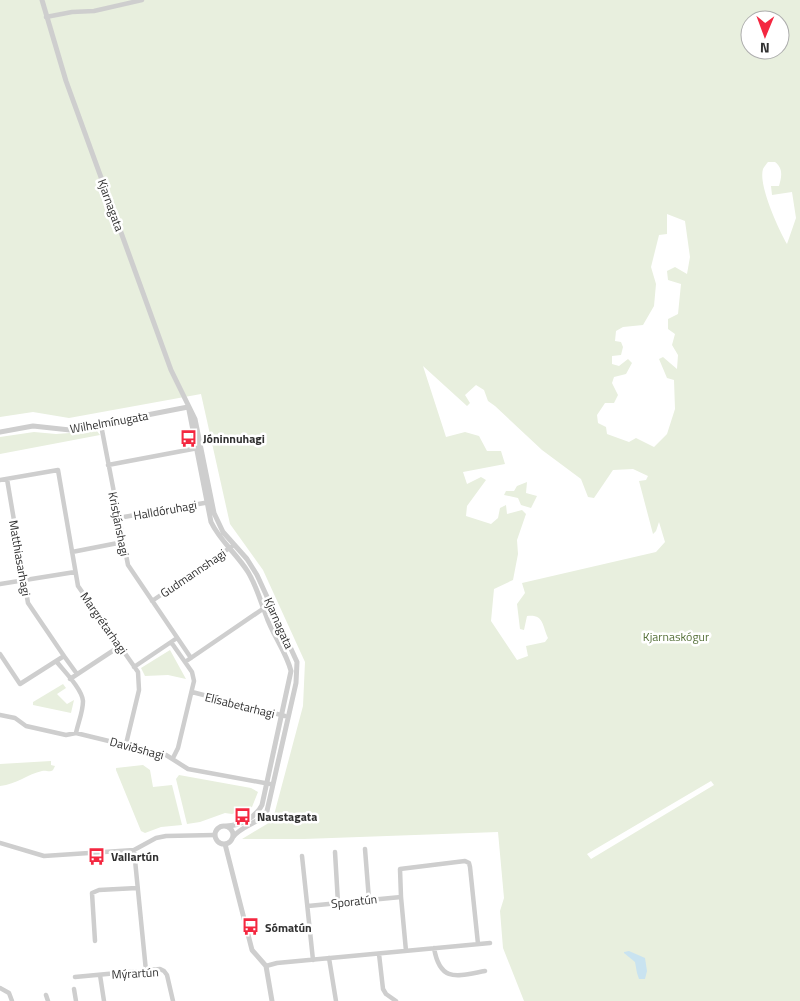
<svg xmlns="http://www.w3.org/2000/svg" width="800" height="1001" viewBox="0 0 800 1001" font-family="'Titillium Web',sans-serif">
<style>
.green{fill:#e8efde;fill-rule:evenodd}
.water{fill:#c9e3f0}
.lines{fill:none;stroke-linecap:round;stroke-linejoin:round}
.minor{stroke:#cecece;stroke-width:4.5}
.tertiary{stroke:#cecece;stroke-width:5}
.labels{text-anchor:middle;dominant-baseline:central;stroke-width:5;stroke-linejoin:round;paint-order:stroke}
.street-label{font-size:12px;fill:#313131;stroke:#fff}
.poi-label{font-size:12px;font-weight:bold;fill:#313131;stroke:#fff;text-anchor:start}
.park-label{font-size:12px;fill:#56713a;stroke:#fff}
</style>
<rect width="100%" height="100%" fill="#fff"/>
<!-- green -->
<path class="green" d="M 0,0 L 800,0 L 800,1001 L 524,1001 L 503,948 L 500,911 L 504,898 L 498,832 L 304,839 L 242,839 L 267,824 L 274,815 L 303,706 L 305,662 L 263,570 L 230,524 L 201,394 L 69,418 L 33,412 L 0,417 ZM 750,20 L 780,20 L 780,50 L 750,50 ZM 768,162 L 775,162 C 783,168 782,176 779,186 L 771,186 L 772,195 L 792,192 L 796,218 L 787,244 C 779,230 758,185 763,169 C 764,167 767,163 768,162 ZM 667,214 L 685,221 L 690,257 L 687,274 L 675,267 L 667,271 L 668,280 L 681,284 L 678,314 L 668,319 L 668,329 L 675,334 L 672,345 L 678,355 L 677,369 L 663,357 L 659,359 L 667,378 L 674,380 L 675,409 L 667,434 L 654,447 L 636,438 L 629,442 L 607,434 L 606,427 L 598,423 L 597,415 L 605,403 L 614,403 L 618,395 L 612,383 L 614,377 L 626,374 L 632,363 L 628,359 L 619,366 L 612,364 L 612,356 L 621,355 L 623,347 L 621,342 L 615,341 L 616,331 L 623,327 L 643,325 L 654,306 L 656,284 L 651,267 L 659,235 L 667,234 ZM 423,366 L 467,406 L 470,403 L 465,395 L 476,385 L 484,390 L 488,401 L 495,406 L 542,450 L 581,479 L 588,497 L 594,498 L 613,470 L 633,469 L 648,476 L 646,480 L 639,481 L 653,534 L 656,531 L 659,522 L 665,542 L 656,552 L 522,583 L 525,593 L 517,604 L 520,629 L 524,630 L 527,616 C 544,614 542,625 548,638 L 545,642 L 526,646 L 528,656 L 517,660 L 491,621 L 494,589 L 513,580 L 518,554 L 517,540 L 526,514 L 522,510 L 507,514 L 506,505 L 500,508 L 498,518 L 491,524 L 466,516 L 467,506 L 486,480 L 481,477 L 467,484 L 463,472 L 505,464 L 501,451 L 487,451 L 479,436 L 465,432 L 446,437 ZM 711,781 L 714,785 L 591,859 L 587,854 Z
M 97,431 L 100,435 L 0,454 L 0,437 L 34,432 L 56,434 Z
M 527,482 L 526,493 L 537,496 L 531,508 L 521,505 L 518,498 L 504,495 L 506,491 L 514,491 L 517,486 Z
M 170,650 L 186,679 L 168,675 L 145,676 L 141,668 Z
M 63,684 L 66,688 L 57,694 L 67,704 L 74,700 L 71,713 L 33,705 L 33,702 Z
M 51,761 L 51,765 L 55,766 L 53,770 C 49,773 47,770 42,771 C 28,774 17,784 0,786 L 0,764 Z
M 143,765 L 150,770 L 153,787 L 172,785 L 182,825 L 161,827 L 145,833 L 141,831 L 116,770 L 116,768 Z
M 179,775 L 251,788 L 258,792 L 252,807 L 232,814 L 225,813 L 200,822 L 187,824 L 176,779 Z"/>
<!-- water -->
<path class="water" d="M 629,951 L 645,958 L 647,971 L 645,979 L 639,979 L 637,973 L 635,962 L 624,953 L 624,952 Z"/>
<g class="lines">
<!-- minor -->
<path class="minor" d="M 46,17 L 72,12 L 94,11 L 142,0
M 101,425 L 128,565 L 191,658
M 108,465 L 198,448
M 0,480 L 58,470 L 78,586 L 138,672 L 139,690 L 126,744
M 118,518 L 210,502
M 72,552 L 123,542
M 0,584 L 75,572
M 152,601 L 234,545
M 171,642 L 192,672 L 194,681 L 178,748 L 173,758
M 0,654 L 20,684 L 64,656 L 28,603 L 7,479
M 64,656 L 77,674
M 56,661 C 64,671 82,689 83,701 C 83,712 78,723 76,733
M 185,662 L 270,604
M 134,667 L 177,638
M 70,679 L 120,646
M 192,692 L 285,716
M 0,715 L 15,718 L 26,726 L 66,735 L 76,733 L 166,755 L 188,769 L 270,784
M 0,843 L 44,856 L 134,850 L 156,838 L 166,836 L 215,835
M 365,849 L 369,900
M 134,850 L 146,971
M 335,852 L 338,903
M 302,856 L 313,960
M 308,906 L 401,897
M 95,941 L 92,893 L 99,890 L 137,888
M 434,948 C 440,983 457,976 485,971
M 406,951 L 401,897 L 400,869 L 465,861 L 469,863 L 470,867 L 478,944
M 379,954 L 383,989 L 386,994 L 396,1001
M 329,958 L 336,1001
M 266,966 L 277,963 L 490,943
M 100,975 L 104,1001
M 75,977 L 160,969 L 164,971 L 167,975 L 173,1001
M 0,988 L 9,993 L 12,1001
M 74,989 L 76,1001
M 46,995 L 48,1001"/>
<!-- tertiary -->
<path class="tertiary" d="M 42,0 L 66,81 L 171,370 L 195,419 L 214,513 L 223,532 L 247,559 L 257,575 L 297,662 L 296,683 L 267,811 C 259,824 242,825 233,837
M 189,410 L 211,522 C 220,541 237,554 248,572 C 256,585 260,600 266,615 C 272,634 286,651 291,671 L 262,805 C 256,817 240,826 226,826
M 0,432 L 33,426 L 70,430 L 188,407
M215 835a9 9 0 1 1 18 0a9 9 0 1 1-18 0Z
M 225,844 L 252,950 L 266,966 L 272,1001"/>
</g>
<!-- icons -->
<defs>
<symbol id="bus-bare" viewBox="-9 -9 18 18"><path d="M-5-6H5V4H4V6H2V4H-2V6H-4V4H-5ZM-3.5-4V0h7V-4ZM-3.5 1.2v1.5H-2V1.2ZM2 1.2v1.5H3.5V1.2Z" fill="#f42740" stroke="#fff" stroke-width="2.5" paint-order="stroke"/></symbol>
</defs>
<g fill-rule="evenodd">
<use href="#bus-bare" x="176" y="426" width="25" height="25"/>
<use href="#bus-bare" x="230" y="804" width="25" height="25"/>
<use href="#bus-bare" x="84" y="844" width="25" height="25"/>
<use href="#bus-bare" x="238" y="914" width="25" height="25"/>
</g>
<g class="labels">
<!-- street labels -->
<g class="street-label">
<text transform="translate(111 205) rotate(70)">Kjarnagata</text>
<text transform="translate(109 422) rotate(-10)">Wilhelmínugata</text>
<text transform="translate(165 510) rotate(-10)">Halldóruhagi</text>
<text transform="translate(119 524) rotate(79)">Kristjánshagi</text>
<text transform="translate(20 558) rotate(80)">Matthiasarhagi</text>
<text transform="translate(193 573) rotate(-34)">Gudmannshagi</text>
<text transform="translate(104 623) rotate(55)">Margrétarhagi</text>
<text transform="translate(279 623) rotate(66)">Kjarnagata</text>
<text transform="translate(240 705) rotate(14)">Elísabetarhagi</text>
<text transform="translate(137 748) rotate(15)">Daviðshagi</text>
<text transform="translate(354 901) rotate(-6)">Sporatún</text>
<text transform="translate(135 973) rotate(-3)">Mýrartún</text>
</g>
<!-- poi labels -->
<g class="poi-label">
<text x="203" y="438">Jóninnuhagi</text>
<text x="257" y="816">Naustagata</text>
<text x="111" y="856">Vallartún</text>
<text x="265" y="927">Sómatún</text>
</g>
<!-- park labels -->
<g class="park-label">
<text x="676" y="636">Kjarnaskógur</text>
</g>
</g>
<!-- north arrow -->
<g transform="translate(765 35) rotate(181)"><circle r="24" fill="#ffffff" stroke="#adadad"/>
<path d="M0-4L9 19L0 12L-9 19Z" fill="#f42740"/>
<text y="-8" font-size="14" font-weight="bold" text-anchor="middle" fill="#313131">N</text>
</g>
</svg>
